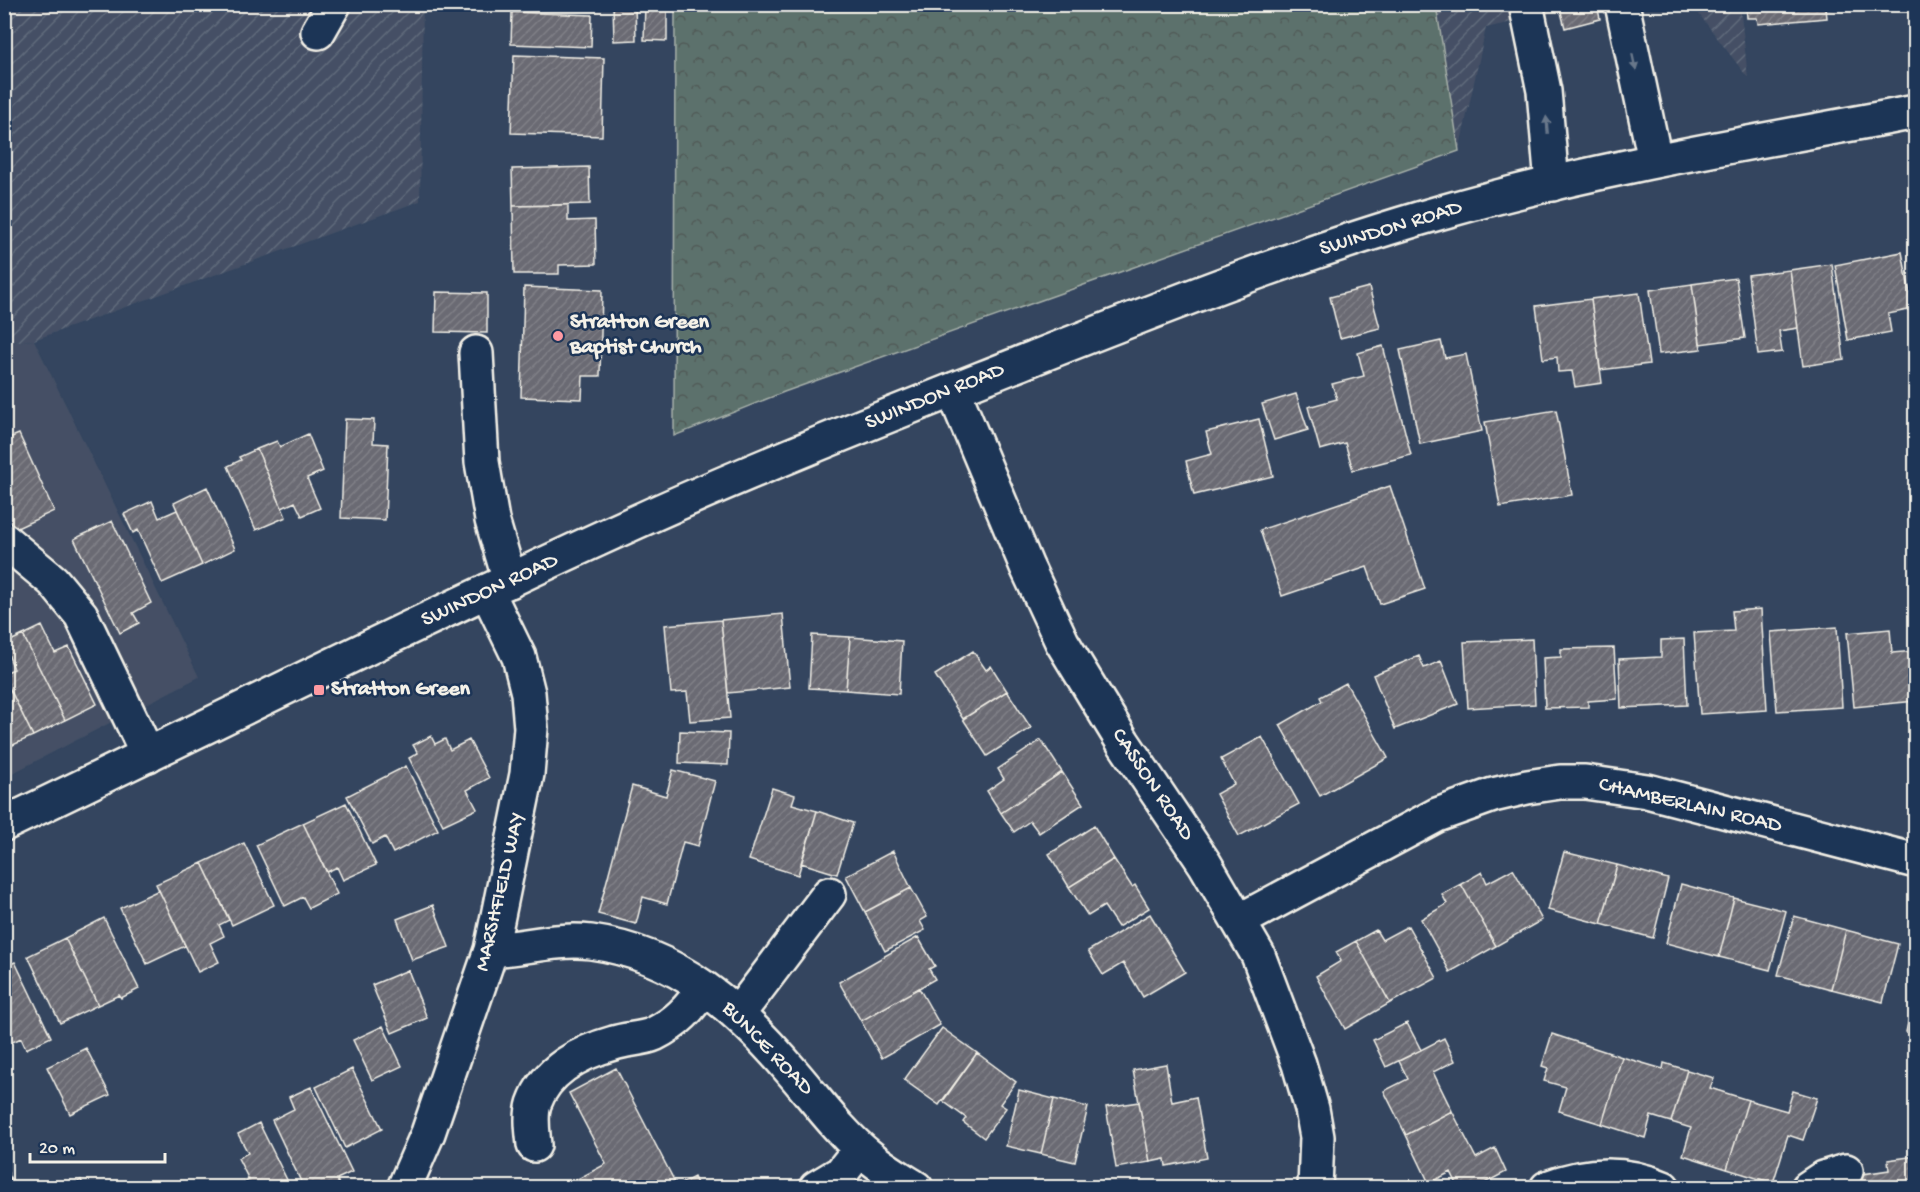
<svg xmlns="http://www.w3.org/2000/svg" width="1920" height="1192" viewBox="0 0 1920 1192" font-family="'Gochi Hand',sans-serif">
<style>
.built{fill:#445065}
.industrial{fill:url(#industrial-furrows)}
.forest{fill:url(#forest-crowns);stroke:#a8b1aa;stroke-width:1.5}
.building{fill:url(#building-hatch);stroke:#f4f1e8;stroke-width:1.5}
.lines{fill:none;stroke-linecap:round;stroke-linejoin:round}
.minor-casing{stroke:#f4f1e8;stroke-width:38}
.major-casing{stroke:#f4f1e8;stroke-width:38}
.minor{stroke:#1d3557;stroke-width:33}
.major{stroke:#1d3557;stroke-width:33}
.oneway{fill:#68778a}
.poi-dot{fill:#ff9aa2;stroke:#1d3557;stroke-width:2}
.labels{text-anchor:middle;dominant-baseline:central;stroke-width:5;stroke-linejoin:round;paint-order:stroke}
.street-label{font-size:22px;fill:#f4f1e8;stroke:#1d3557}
.poi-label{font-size:22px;font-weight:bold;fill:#f4f1e8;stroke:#1d3557;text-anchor:start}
</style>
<defs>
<pattern id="industrial-furrows" width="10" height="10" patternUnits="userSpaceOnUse" patternTransform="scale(1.5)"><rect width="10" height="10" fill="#445065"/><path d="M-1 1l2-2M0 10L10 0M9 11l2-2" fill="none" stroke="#606a7b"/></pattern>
<pattern id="forest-crowns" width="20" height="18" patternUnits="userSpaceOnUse" patternTransform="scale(1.5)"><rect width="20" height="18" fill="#5b716c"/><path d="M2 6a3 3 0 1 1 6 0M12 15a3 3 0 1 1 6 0" fill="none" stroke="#515a57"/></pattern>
<pattern id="building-hatch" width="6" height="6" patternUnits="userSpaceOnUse" patternTransform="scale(1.5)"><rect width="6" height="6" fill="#6a6a73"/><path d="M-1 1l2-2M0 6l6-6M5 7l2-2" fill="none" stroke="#808087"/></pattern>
</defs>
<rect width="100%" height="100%" fill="#34455f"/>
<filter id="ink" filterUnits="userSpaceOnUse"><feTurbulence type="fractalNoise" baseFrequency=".0167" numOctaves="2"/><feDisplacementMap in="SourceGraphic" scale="12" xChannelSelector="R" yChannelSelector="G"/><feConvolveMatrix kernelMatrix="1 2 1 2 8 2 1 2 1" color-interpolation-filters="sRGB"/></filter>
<g filter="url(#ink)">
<!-- built -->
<path class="built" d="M 4,323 L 12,342 L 34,340 L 199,677 L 5,777 Z"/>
<!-- industrial -->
<path class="industrial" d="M 5,5 L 423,5 L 420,201 L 34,340 L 12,342 L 5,323 Z
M 1436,5 L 1587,5 L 1486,28 L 1459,151 Z
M 1692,5 L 1740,5 L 1748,78 Z"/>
<!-- forest -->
<path class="forest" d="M 675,5 L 1436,5 L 1459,151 L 784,392 L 674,436 Z"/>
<!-- building -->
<path class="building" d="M 613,4 L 635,4 L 636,40 L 614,41 Z
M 645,4 L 667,4 L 667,41 L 644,40 Z
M 1559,4 L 1597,4 L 1600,19 L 1565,28 Z
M 1746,4 L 1844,4 L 1844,7 L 1826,9 L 1827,18 L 1758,24 L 1757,18 L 1747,18 Z
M 1859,4 L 1889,4 L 1889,8 L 1860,10 Z
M 512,12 L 592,15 L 591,47 L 511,44 Z
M 514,55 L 604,58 L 602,136 L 511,133 Z
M 589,167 L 590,204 L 513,206 L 512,169 Z
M 568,205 L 568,221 L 595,220 L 596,264 L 559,265 L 559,274 L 514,274 L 513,206 Z
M 1902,252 L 1913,309 L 1888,314 L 1891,332 L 1848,340 L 1835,265 Z
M 1832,264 L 1844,360 L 1803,366 L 1790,270 Z
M 1790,270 L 1798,328 L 1779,331 L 1782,352 L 1758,355 L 1748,275 Z
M 1736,278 L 1745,338 L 1700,344 L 1692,284 Z
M 1692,284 L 1701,349 L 1659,354 L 1650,290 Z
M 524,287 L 602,290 L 600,376 L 583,376 L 582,399 L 521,397 Z
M 1369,287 L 1380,328 L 1340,338 L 1330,297 Z
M 436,292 L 487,293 L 487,333 L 435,332 Z
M 1639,293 L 1649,364 L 1600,370 L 1591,299 Z
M 1591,299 L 1602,383 L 1575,387 L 1572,371 L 1558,372 L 1557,357 L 1543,359 L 1536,306 Z
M 1441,341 L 1445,358 L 1466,354 L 1482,431 L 1420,444 L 1400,350 Z
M 1383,346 L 1411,455 L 1353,470 L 1345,443 L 1320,450 L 1308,407 L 1337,399 L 1332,384 L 1364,376 L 1358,353 Z
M 1296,394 L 1308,430 L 1274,440 L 1262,404 Z
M 1556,410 L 1572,495 L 1500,507 L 1485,422 Z
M 345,419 L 374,420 L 373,443 L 388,444 L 385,520 L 341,518 Z
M 1259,419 L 1273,476 L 1194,495 L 1186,461 L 1212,454 L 1206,432 Z
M 19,434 L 54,511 L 13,530 L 4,510 L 4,440 Z
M 308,434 L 323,471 L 307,478 L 320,508 L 302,516 L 295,502 L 282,508 L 257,449 L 277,441 L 280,447 Z
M 257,449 L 286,517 L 256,530 L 228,466 L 241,460 L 239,457 Z
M 1390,486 L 1425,589 L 1380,604 L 1367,567 L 1282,596 L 1260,530 Z
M 207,487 L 235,549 L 202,565 L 174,503 Z
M 152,501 L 159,518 L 177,510 L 202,565 L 162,583 L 138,530 L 133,533 L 124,514 Z
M 112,521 L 151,603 L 133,613 L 139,623 L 120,633 L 74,539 Z
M 1761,609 L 1767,710 L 1700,714 L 1694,633 L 1734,631 L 1732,611 Z
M 783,614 L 790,687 L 728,693 L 721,620 Z
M 721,620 L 730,718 L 690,721 L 687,692 L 671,693 L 665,625 Z
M 42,626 L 55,653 L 69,647 L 97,704 L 65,720 L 23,635 Z
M 1837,627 L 1842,707 L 1777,711 L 1771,632 Z
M 1890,629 L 1892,653 L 1916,651 L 1916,701 L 1854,707 L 1847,633 Z
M 23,635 L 65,720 L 33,736 L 4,677 L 4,673 L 14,669 L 4,644 Z
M 812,635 L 850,637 L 846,690 L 809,688 Z
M 850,637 L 902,641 L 899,694 L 846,690 Z
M 1532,639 L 1535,704 L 1468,708 L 1464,642 Z
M 1684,639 L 1687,705 L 1621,708 L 1619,659 L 1661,657 L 1661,640 Z
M 1614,648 L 1617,699 L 1588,701 L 1588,707 L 1545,708 L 1543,658 L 1561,657 L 1561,649 Z
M 973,651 L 986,670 L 991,666 L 1007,691 L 963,719 L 935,675 Z
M 1419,656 L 1424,668 L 1441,661 L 1458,704 L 1395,729 L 1373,675 Z
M 4,677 L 33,736 L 4,749 Z
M 1346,683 L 1388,758 L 1320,796 L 1280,725 L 1322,701 L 1320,697 Z
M 1007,691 L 1031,728 L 987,756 L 963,719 Z
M 680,731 L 729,733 L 728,765 L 679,763 Z
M 431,736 L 435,744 L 445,739 L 450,750 L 469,740 L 489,778 L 467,790 L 477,809 L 443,825 L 409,758 L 418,753 L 413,745 Z
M 1262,737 L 1299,804 L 1239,836 L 1216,794 L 1234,784 L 1221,759 Z
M 1041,740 L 1062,772 L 1001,813 L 987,791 L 1004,779 L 998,769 Z
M 406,766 L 438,830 L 393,853 L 385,837 L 372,844 L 347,796 Z
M 673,770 L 715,781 L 698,846 L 683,842 L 667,904 L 643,897 L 636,924 L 598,914 L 632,786 L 666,796 Z
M 1062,772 L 1083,804 L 1039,833 L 1030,821 L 1014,832 L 1001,813 Z
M 772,788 L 795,795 L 792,804 L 817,811 L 798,875 L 749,860 Z
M 346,803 L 376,865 L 343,880 L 337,867 L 327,872 L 303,823 Z
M 817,811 L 853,823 L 837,874 L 801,863 Z
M 303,823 L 337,894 L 309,908 L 303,897 L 285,906 L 256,845 Z
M 1094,826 L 1114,859 L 1069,887 L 1049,854 Z
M 244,843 L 274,905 L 232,925 L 202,863 Z
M 893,851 L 911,888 L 865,912 L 846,876 Z
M 1564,852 L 1617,865 L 1601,924 L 1548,910 Z
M 1114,859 L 1132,887 L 1135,885 L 1149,908 L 1118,927 L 1104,906 L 1088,916 L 1069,887 Z
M 202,863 L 229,920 L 219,925 L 224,936 L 210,943 L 219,962 L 198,972 L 156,884 Z
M 1617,865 L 1668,879 L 1653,938 L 1601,924 Z
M 1513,869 L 1542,920 L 1496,946 L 1461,884 L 1482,872 L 1487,883 Z
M 1461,884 L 1496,946 L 1450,972 L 1421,919 L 1447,904 L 1442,894 Z
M 1681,884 L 1734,898 L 1719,957 L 1666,943 Z
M 911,888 L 927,917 L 920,921 L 925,930 L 885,951 L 865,912 Z
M 159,890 L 185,946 L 147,964 L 120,908 Z
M 1734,898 L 1786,911 L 1770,970 L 1719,957 Z
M 433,905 L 449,947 L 412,960 L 397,919 Z
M 1150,914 L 1185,972 L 1143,997 L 1123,963 L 1103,975 L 1088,951 Z
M 1794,916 L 1846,930 L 1831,989 L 1778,975 Z
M 104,918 L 139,989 L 121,998 L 119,995 L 98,1005 L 65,938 Z
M 1408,926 L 1437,978 L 1390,1003 L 1356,941 L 1376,930 L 1382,940 Z
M 1846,930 L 1898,944 L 1883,1002 L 1831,989 Z
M 918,937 L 935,966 L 929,969 L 935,979 L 861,1021 L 839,982 Z
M 65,938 L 98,1005 L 60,1023 L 28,956 Z
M 1356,941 L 1390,1003 L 1345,1029 L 1316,976 L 1341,961 L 1336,952 Z
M 15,962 L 51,1037 L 26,1049 L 21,1038 L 4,1046 L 4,967 Z
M 408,970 L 427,1018 L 392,1033 L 372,985 Z
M 919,988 L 940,1025 L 882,1058 L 861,1021 Z
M 1916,988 L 1916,1034 L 1906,1032 Z
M 1407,1023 L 1421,1050 L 1386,1067 L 1373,1040 Z
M 383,1026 L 402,1066 L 372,1080 L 353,1040 Z
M 942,1028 L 977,1053 L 939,1105 L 904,1080 Z
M 1552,1034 L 1622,1057 L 1602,1124 L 1559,1111 L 1566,1087 L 1544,1081 L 1548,1068 L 1542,1066 Z
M 1444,1038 L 1455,1061 L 1433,1072 L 1452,1111 L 1406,1135 L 1384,1091 L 1408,1079 L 1399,1061 Z
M 86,1048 L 110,1095 L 70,1114 L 47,1067 Z
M 977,1053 L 1016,1082 L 1000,1104 L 1006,1108 L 984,1138 L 963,1122 L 966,1118 L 943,1101 Z
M 1622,1057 L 1663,1069 L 1664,1063 L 1687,1070 L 1671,1122 L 1651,1116 L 1645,1138 L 1602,1124 Z
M 1166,1064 L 1172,1102 L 1196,1097 L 1207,1158 L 1166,1166 L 1165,1159 L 1150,1162 L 1133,1070 Z
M 616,1068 L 677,1186 L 694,1177 L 699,1188 L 561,1188 L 606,1164 L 569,1093 Z
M 352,1069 L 382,1129 L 345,1148 L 316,1087 Z
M 1687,1070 L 1714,1078 L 1710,1088 L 1748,1100 L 1727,1169 L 1683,1155 L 1691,1128 L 1671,1122 Z
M 311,1087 L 352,1172 L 337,1179 L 340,1188 L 304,1188 L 272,1120 L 294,1109 L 289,1097 Z
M 1019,1090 L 1054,1099 L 1041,1154 L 1006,1146 Z
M 1793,1091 L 1817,1098 L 1803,1140 L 1788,1135 L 1773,1183 L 1727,1169 L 1748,1100 L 1787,1111 Z
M 1054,1099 L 1088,1107 L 1075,1162 L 1041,1154 Z
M 1139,1102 L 1150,1162 L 1116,1168 L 1106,1107 Z
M 1452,1111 L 1476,1158 L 1495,1148 L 1506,1172 L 1475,1188 L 1459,1188 L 1451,1172 L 1429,1183 L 1406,1135 Z
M 259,1123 L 291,1188 L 234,1188 L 249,1180 L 238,1158 L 248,1153 L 238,1134 Z
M 1916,1156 L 1916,1184 L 1891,1188 L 1858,1188 L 1856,1175 L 1889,1170 L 1888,1160 Z
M 4,1165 L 11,1179 L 4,1182 Z
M 81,1180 L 85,1188 L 66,1188 Z"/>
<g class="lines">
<defs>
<path id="minor" d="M 1526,4 L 1544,91 L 1552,184
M 1622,4 L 1655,160
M 318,32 L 334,4
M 476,353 L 482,462 L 492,520 L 510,581
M 953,390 L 1027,567 L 1062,642 L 1123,742 L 1205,864 L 1258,955 L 1299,1064 L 1312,1109 L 1317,1137 L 1315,1188
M 4,540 L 53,581 L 81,615 L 148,755
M 1239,921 L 1437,815 L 1493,795 L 1527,787 L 1560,782 L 1585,782 L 1647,791 L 1916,861
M 491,950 C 524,948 558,938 591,942 C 678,954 739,1009 793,1073 C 818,1102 841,1134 870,1157 C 884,1169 900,1178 916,1188
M 738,1014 L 829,894
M 534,1145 C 533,1133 530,1117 534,1104 C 546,1070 581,1052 614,1043 C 627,1039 643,1039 654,1034 C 678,1022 689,1009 704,988
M 404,1188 L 428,1133 L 491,950 L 527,774 L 531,728 L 528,693 L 519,657 L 487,591
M 816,1188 L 841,1173 L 860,1149
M 1547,1188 C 1586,1173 1624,1171 1663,1188
M 1808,1188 L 1823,1178 L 1846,1171"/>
<path id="major" d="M 4,824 C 215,723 424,618 636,522 C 764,464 895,413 1026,361 C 1163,307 1301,252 1442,212 C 1598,167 1757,142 1916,112"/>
</defs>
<!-- minor casing -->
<use href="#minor" class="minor-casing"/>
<!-- major casing -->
<use href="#major" class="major-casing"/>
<!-- minor -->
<use href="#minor" class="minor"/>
<!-- major -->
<use href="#major" class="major"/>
</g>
<!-- one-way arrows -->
<defs><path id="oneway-solid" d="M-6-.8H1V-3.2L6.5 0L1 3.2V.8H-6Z" transform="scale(1.5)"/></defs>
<g class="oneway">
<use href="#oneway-solid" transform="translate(1634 62) rotate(78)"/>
<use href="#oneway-solid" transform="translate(1547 125) rotate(-95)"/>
</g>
</g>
<!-- markers -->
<g class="poi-dot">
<circle cx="558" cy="336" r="6"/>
<rect x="313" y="684" width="12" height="12" rx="3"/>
</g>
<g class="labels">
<!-- street labels -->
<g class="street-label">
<text transform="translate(1391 229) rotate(-17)">SWINDON ROAD</text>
<text transform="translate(935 397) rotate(-22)">SWINDON ROAD</text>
<text transform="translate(490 591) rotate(-25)">SWINDON ROAD</text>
<text transform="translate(1152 785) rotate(56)">CASSON ROAD</text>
<text transform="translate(1690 806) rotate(13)">CHAMBERLAIN ROAD</text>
<text transform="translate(501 892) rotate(-77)">MARSHFIELD WAY</text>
<text transform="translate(767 1049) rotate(46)">BUNCE ROAD</text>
</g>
<!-- poi labels -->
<g class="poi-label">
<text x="570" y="323">Stratton Green<tspan x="570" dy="25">Baptist Church</tspan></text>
<text x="331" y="690">Stratton Green</text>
</g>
</g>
<!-- margin -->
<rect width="1920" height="1192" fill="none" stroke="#1d3557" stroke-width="24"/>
<rect x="12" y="12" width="1896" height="1168" fill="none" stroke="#f4f1e8" stroke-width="2" filter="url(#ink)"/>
<!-- scale -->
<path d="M30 1153v9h135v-9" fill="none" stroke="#f4f1e8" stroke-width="3"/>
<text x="39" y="1153" font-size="18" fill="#f4f1e8" stroke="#1d3557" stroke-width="4.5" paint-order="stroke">20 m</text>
</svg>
